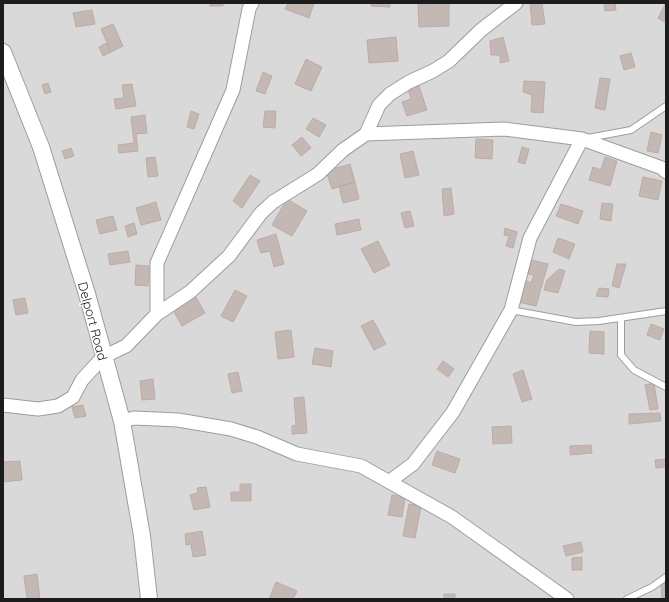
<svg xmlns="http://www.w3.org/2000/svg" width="669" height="602" viewBox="0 0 669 602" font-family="Quicksand,sans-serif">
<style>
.residential{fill:#dad9d9}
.building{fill:#c4b8b5;stroke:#beaba4}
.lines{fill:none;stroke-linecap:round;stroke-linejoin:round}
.service-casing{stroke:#9d9d9d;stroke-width:8}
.minor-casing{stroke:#9d9d9d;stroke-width:15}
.tertiary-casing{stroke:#9d9d9d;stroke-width:18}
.service{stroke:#fff;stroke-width:6}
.minor{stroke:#fff;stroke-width:13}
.tertiary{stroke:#fff;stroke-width:16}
.labels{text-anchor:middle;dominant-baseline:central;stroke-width:3;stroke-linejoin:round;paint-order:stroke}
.street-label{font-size:13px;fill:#1c1c1c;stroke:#fff}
</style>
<rect width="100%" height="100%" fill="#ede7e1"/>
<!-- residential -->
<path class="residential" d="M 3,3 L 666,3 L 666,599 L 3,599 Z"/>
<!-- building -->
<path class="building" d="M 210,3 L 223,3 L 223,6 L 210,6 Z
M 288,3 L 314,3 L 309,18 L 285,9 Z
M 371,3 L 390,3 L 390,7 L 371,6 Z
M 449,3 L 449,26 L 419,27 L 418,4 Z
M 530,3 L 542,3 L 545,24 L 532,25 Z
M 604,3 L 615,3 L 616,10 L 605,11 Z
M 666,3 L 666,23 L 658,18 Z
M 92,10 L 95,24 L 76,27 L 73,13 Z
M 113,24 L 123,46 L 111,52 L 101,29 Z
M 396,37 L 398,61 L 369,63 L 367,40 Z
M 503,37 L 509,61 L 500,63 L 500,55 L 491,55 L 490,41 Z
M 107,43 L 111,52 L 103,56 L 99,47 Z
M 631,53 L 635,67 L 624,70 L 620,56 Z
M 306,59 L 322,67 L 311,91 L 295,84 Z
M 263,72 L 272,76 L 265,94 L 256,91 Z
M 600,78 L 610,79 L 605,110 L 595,108 Z
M 524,81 L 545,82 L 543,113 L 531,112 L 532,95 L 523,92 Z
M 48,83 L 51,92 L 45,94 L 42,85 Z
M 132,84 L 136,106 L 116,109 L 114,99 L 124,98 L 122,85 Z
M 419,86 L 427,110 L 407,116 L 402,102 L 411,99 L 408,89 Z
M 191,111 L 199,114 L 194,129 L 187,127 Z
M 265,111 L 276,111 L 275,128 L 263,127 Z
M 145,115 L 147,133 L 136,134 L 138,151 L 119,153 L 118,145 L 134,143 L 131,117 Z
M 313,118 L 326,125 L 319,137 L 306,129 Z
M 651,132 L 662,135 L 658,153 L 647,151 Z
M 302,137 L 311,148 L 301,156 L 292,145 Z
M 476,139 L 493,140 L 492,159 L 475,158 Z
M 522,147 L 529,149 L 525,164 L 518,162 Z
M 71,148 L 74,156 L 65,159 L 62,151 Z
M 413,151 L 419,175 L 405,178 L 400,154 Z
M 155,157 L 158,176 L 148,177 L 146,158 Z
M 605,157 L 617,161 L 610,186 L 589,180 L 593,167 L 601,170 Z
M 350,164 L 355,182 L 332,189 L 326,171 Z
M 250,175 L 260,181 L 242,208 L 233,201 Z
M 643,177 L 662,181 L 658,200 L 639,196 Z
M 355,182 L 359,199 L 343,203 L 339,186 Z
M 451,188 L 454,214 L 444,216 L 442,189 Z
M 287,199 L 307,211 L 292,236 L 272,225 Z
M 156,202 L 161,220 L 141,225 L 136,208 Z
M 602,203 L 613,204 L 611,221 L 600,219 Z
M 561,204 L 583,211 L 578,224 L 556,216 Z
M 410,211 L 414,226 L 405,228 L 401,213 Z
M 113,216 L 117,230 L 100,234 L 96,220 Z
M 359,219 L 361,230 L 337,235 L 335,224 Z
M 134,223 L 137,234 L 128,237 L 125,226 Z
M 505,228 L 517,232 L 513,248 L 506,246 L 509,236 L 504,235 Z
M 276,234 L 284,264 L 274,267 L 270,251 L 261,253 L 257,240 Z
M 558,238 L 575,244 L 569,259 L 553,252 Z
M 378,241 L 390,265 L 374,273 L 361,249 Z
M 128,251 L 130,262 L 110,265 L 108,254 Z
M 532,260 L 548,264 L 536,306 L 518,302 L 525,280 L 531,283 L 534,275 L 528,274 Z
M 617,264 L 626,264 L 619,288 L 612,286 Z
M 136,265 L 149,266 L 148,286 L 135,285 Z
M 559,269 L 565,271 L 558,293 L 544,290 L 547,280 Z
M 599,288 L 609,289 L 608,297 L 596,296 Z
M 235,290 L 247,296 L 233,322 L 221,316 Z
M 196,297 L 205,313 L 182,326 L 173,310 Z
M 25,298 L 28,313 L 16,315 L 13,300 Z
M 373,320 L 386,344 L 374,350 L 361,326 Z
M 651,324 L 664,329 L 660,340 L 647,335 Z
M 291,330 L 294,357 L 278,359 L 275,332 Z
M 590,331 L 604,332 L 604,354 L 589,353 Z
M 315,348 L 333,351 L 331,367 L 312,364 Z
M 443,361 L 454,369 L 448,377 L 437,369 Z
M 523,370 L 532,399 L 522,402 L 513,374 Z
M 238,372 L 242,391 L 232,393 L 228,374 Z
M 153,379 L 155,399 L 142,400 L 140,381 Z
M 654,383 L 658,409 L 650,410 L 645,385 Z
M 304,397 L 307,433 L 292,434 L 292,426 L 296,425 L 294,398 Z
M 83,405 L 86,416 L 75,418 L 72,407 Z
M 660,413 L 661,421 L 629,424 L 629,414 Z
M 511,426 L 512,443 L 493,444 L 492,427 Z
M 591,445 L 592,453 L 570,455 L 570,446 Z
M 437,451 L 460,459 L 455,473 L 432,465 Z
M 666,459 L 666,467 L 656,468 L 655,460 Z
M 20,461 L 22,480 L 3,482 L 3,462 Z
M 240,484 L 251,484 L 251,501 L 231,501 L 231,492 L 240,492 Z
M 206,487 L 210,507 L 194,510 L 190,495 L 198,493 L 197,488 Z
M 392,495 L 405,497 L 402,517 L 388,515 Z
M 409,504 L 421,506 L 415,538 L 403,536 Z
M 202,531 L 206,555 L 193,557 L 191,544 L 186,545 L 185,534 Z
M 581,542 L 583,552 L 566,556 L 563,546 Z
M 582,557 L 582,570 L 572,570 L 572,558 Z
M 37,574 L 40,599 L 27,599 L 24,576 Z
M 276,582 L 297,591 L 293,599 L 269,599 Z
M 661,583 L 666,583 L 666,599 L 662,599 Z
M 444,594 L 455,594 L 455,599 L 444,599 Z"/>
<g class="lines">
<defs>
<path id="service" d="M 588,138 L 631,130 L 666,106
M 511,310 L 576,322 L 599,321 L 666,311
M 621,318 L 621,355 L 634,370 L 666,387
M 627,599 L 652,587 L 666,577"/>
<path id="minor" d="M 366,134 L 504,129 L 582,139 L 662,168 L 666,172
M 157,314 L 157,263 L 233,90 L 249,9 L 252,3
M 3,405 L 38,409 L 58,406 L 73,397 L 82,380 L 103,357 L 126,346 L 157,314 L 190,292 L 229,256 L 261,213 L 273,202 L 318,174 L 343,150 L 366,134 L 379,105 L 390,94 L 409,82 L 433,71 L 449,61 L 481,30 L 516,3
M 122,421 L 134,418 L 178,420 L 231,429 L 257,437 L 297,454 L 361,466 L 452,517 L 567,599
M 390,481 L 413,464 L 453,412 L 511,310 L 530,238 L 582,139"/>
<path id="tertiary" d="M 3,52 L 41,147 L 87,294 L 122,421 L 142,536 L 149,599"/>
</defs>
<!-- service casing -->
<use href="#service" class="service-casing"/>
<!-- minor casing -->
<use href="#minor" class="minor-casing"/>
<!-- tertiary casing -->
<use href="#tertiary" class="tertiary-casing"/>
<!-- service -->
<use href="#service" class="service"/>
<!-- minor -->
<use href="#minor" class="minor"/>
<!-- tertiary -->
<use href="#tertiary" class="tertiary"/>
</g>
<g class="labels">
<!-- street labels -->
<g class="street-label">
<text transform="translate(93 321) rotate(75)">Delport Road</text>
</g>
</g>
<!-- border -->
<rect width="669" height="602" fill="none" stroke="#1c1c1c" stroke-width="8"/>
</svg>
